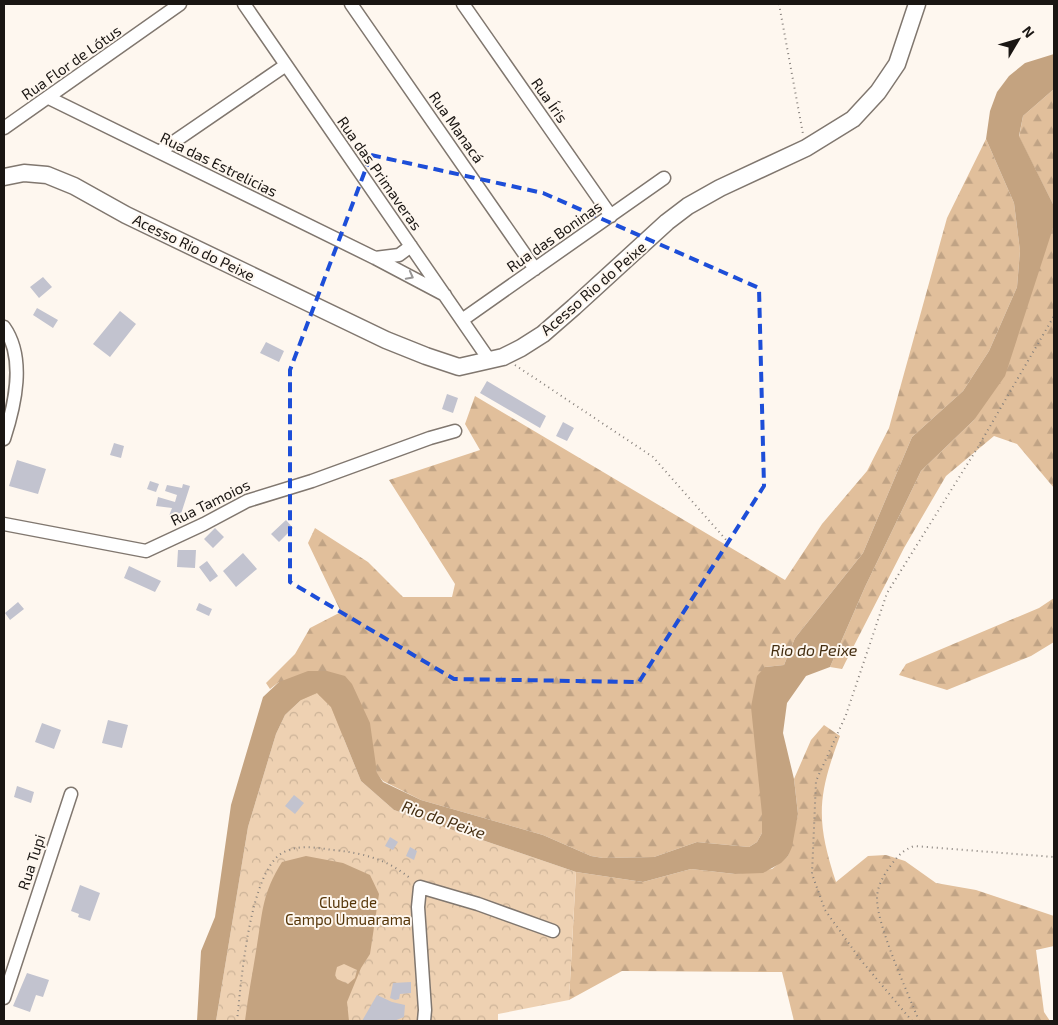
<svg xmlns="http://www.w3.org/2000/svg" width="1058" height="1025" viewBox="0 0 1058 1025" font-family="'Exo 2',sans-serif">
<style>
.forest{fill:url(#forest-firs)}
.park{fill:url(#park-crowns)}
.water{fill:#c4a380;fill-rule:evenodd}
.building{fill:#c2c3cf}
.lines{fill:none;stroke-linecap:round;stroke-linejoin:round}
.minor-casing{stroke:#80776f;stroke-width:15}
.tertiary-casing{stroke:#80776f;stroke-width:19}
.path{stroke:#87817c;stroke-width:2;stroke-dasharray:1 4;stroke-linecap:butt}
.minor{stroke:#fff;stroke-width:12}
.tertiary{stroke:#fff;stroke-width:16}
.oneway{stroke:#989695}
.marked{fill:none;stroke:#1d4ed8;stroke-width:4;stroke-dasharray:10 6;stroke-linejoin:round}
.labels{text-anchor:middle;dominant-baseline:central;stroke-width:4;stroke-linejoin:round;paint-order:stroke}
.street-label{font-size:15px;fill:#1a1613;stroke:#fef7ef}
.park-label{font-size:15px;fill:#563609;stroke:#fef7ef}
.water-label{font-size:16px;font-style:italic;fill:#442d10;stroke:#fef7ef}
</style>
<defs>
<pattern id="forest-firs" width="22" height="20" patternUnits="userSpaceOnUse" patternTransform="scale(1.25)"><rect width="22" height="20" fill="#e1bf9b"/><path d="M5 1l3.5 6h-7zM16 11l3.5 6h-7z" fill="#c0a385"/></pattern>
<pattern id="park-crowns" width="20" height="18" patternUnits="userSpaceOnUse" patternTransform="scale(1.25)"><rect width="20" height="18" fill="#eed1b2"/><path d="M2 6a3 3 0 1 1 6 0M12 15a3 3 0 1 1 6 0" fill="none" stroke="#ccb398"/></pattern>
</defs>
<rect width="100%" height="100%" fill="#fef7ef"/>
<!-- forest -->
<path class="forest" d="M 1054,89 L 1054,206 L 1019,137 L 1023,116 Z
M 986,139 L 1014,203 L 1020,251 L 1017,287 L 989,351 L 963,391 L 912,437 L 863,553 L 795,638 L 784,665 L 765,667 L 762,833 L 757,842 L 749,847 L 697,842 L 654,857 L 603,858 L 591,856 L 543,835 L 421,800 L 383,781 L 377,774 L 375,764 L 279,682 L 270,689 L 266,683 L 295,654 L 310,628 L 341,612 L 308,543 L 315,528 L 368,562 L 403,597 L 452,597 L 455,584 L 389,480 L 480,450 L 465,424 L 475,396 L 785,580 L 822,524 L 867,471 L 889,428 L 947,218 Z
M 1054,225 L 1054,488 L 1017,444 L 994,436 L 946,476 L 904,548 L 842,669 L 830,667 L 865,587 L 921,471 L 974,420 Z
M 1054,598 L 1054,642 L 1031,656 L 947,690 L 899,675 L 906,664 L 1039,608 Z
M 824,725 L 840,736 C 817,797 816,821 836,882 L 868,856 L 886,855 L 905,861 L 936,883 L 976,890 L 1054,916 L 1054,946 L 1036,950 L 1044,1012 L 1050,1021 L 794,1021 L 782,972 L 622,971 L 569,1000 L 576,872 L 643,882 L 691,869 L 735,874 L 772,869 L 788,856 L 798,814 L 794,779 L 811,740 Z"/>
<!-- park -->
<path class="park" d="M 317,693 L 331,707 L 361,781 L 394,810 L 576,872 L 569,1000 L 498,1014 L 498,1021 L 216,1021 L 248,827 L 276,734 L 285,715 L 301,700 Z"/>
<!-- water -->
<path class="water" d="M 1054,54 L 1054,89 L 1023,116 L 1019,136 L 1053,204 L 1054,225 L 1005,376 L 974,420 L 921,471 L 865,587 L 830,667 L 806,676 L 787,703 L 783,733 L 794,779 L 798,814 L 792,847 L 788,856 L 781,863 L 763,873 L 735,874 L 691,869 L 643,882 L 576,872 L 394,810 L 361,781 L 331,707 L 317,693 L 301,700 L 285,715 L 276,734 L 248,827 L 216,1021 L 197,1021 L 201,951 L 215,917 L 231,805 L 263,697 L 279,682 L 308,671 L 327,671 L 345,676 L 352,684 L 370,723 L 377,773 L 383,782 L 421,800 L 543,835 L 591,856 L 603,858 L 654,857 L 697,842 L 749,847 L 757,842 L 762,833 L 762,814 L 751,707 L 757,676 L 765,667 L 784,665 L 795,638 L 863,553 L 912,437 L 963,391 L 989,351 L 1017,287 L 1020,251 L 1014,203 L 986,139 L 990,111 L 997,92 L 1009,76 L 1025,63 Z
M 306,856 L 343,863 L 370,875 L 379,894 L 370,954 L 361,968 L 347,1002 L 349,1021 L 245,1021 C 248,996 253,971 257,945 C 263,910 262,894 282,862 ZM 344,964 L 357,970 L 355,978 L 348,984 L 337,979 L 335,975 L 337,967 Z"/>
<!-- building -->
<path class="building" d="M 43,277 L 52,287 L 39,298 L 30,287 Z
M 37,308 L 58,320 L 53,328 L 33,315 Z
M 120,311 L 136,324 L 110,357 L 93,344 Z
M 266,342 L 284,351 L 279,362 L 260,353 Z
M 487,381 L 546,416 L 540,428 L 480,393 Z
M 447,394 L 458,398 L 453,413 L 442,409 Z
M 563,422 L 574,428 L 567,441 L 556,436 Z
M 114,443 L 124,446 L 121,458 L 110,455 Z
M 17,460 L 46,469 L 38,494 L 9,486 Z
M 150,481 L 159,484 L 156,492 L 147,489 Z
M 183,484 L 190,486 L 179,520 L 169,516 L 172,508 L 156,506 L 158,497 L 175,502 L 177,495 L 165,491 L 167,485 L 182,488 Z
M 286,520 L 293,528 L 279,542 L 271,534 Z
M 215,528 L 224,537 L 213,548 L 204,539 Z
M 178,550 L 196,550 L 195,568 L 177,567 Z
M 243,553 L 257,569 L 236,587 L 223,571 Z
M 207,561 L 218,576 L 210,582 L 199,567 Z
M 129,566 L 161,581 L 155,592 L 124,578 Z
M 18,602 L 24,609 L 10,620 L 5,613 Z
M 199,603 L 212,609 L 209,616 L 196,610 Z
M 108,720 L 128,725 L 122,748 L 102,743 Z
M 42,723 L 61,730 L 54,749 L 35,742 Z
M 17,786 L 34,792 L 31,803 L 14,797 Z
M 294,795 L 304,803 L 295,814 L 285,806 Z
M 390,837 L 398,842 L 393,850 L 385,846 Z
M 410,847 L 417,851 L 414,860 L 406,856 Z
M 80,885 L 100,893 L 90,921 L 78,917 L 79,914 L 71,911 Z
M 27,973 L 49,980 L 43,997 L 36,995 L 30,1012 L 13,1006 Z
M 411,982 L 411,993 L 400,994 L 399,999 L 395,1000 L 390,998 L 393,983 Z
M 377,995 L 392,1002 L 405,1005 L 404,1017 L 394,1021 L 362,1021 Z"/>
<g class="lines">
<defs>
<path id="minor" d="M 244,4 L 490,361
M 351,4 L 535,269
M 463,4 L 611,216
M 49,98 L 375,258 L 445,295
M 4,128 L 180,4
M 159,152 L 286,65
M 375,258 L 399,255 L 411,246
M 462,320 L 664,178
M 4,327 C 26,358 15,405 4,439
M 4,524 L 146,551 L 204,524 L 247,501 L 312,481 L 430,438 L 455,431
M 4,998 L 71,794
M 424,1021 L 425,1010 L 418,907 L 420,887 L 478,904 L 553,931"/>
<path id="tertiary" d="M 4,177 L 24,173 L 47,175 L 74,186 L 126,215 L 386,340 L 426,356 L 459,367 L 503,357 L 521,348 L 543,334 L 574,307 L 667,222 L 688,206 L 720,188 L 806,148 L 853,119 L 878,92 L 897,64 L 917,4"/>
</defs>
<!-- minor casing -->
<use href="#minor" class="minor-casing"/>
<!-- tertiary casing -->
<use href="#tertiary" class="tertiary-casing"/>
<!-- path -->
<path class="path" d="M 779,4 L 803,134
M 515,365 L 653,457 L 728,542
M 237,1021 C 241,985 249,869 284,852 C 300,844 317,848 333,850 C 363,853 387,859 411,879
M 912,1021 L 860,959 L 825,910 L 812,874 L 816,781 L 846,715 L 887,593 L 978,447 L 1054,316
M 919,1021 C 908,993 876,924 877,897 C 878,884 884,875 891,865 C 898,856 903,850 914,846 L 1054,857"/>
<!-- minor -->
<use href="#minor" class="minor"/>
<!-- tertiary -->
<use href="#tertiary" class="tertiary"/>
</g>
<!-- one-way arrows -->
<defs><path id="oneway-chevron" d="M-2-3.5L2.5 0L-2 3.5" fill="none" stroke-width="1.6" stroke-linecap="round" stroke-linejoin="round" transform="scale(1.25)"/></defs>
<use class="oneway" href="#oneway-chevron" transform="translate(410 276) rotate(28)"/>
<!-- marked area -->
<path class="marked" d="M 371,155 L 543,193 L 759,288 L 764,486 L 639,682 L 454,679 L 290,582 L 290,370 Z"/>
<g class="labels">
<!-- street labels -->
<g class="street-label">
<text transform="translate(71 62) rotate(-35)">Rua Flor de Lótus</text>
<text transform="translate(550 100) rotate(55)">Rua Íris</text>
<text transform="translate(457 127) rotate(55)">Rua Manacá</text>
<text transform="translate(219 164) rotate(26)">Rua das Estrelicias</text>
<text transform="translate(380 173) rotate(55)">Rua das Primaveras</text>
<text transform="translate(554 236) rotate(-35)">Rua das Boninas</text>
<text transform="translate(194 247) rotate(26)">Acesso Rio do Peixe</text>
<text transform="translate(593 288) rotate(-41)">Acesso Rio do Peixe</text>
<text transform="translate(210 502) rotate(-26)">Rua Tamoios</text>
<text transform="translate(31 862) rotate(-72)">Rua Tupi</text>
</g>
<!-- park labels -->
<g class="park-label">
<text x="348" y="902">Clube de<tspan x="348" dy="17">Campo Umuarama</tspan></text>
</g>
<!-- water labels -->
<g class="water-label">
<text x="814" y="649">Rio do Peixe</text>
<text transform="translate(444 819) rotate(19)">Rio do Peixe</text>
</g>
</g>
<!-- border -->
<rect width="1058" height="1025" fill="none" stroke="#1a1613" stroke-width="10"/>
<!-- north arrow -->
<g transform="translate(1018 40) rotate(52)" stroke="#fef7ef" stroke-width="4" paint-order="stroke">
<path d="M0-4L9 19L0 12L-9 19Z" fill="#1a1613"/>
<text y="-8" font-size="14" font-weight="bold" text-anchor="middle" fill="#1a1613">N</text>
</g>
</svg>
